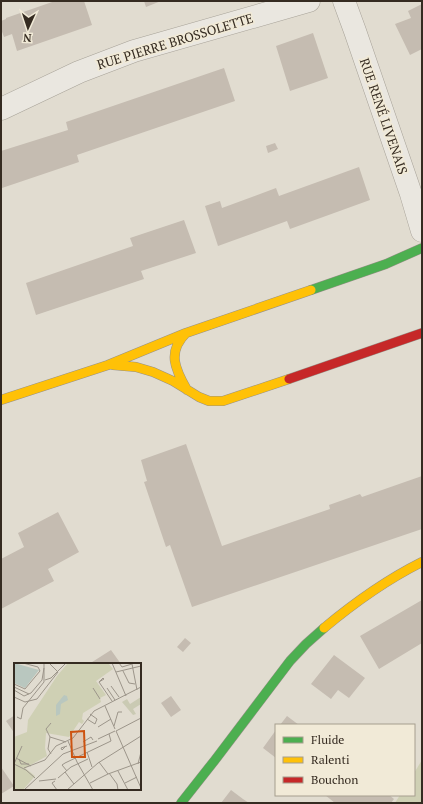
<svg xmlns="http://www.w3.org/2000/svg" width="423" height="804" viewBox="0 0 423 804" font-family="'PT Serif',serif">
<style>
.green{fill:#cfd0b4}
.building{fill:#c5bcb1}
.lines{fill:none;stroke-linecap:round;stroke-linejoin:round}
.street-casing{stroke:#a7a298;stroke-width:23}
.fast-casing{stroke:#979188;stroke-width:10}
.slow-casing{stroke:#979188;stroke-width:10}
.jam-casing{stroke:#979188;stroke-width:10}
.street{stroke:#eae7e0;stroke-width:22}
.fast{stroke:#4caf50;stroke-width:9}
.slow{stroke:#ffc107;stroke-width:9}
.jam{stroke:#c62828;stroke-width:9}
.labels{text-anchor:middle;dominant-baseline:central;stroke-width:3.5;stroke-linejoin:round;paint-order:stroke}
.street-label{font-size:13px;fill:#352b21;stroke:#f1ead7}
.inset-road{fill:none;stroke:#9c958a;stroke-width:1}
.view{fill:#cd520f;fill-opacity:0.15;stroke:#cd520f;stroke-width:2}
.inset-edge{fill:none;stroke:#352b21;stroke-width:2}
</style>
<rect width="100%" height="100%" fill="#e1dcd0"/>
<!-- green -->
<path class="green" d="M 422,760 L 422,803 L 395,803 L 400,795 L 414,795 L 414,773 Z"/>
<!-- building -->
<path class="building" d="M 55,1 L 84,1 L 92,25 L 17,51 L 12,34 L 4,37 L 1,29 L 1,21 L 6,19 L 6,18 Z
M 144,1 L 161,1 L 146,7 Z
M 422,4 L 422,49 L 410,55 L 395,24 L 411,18 L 408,11 Z
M 313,33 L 328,78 L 290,91 L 276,46 Z
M 224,68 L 235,101 L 77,155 L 79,162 L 2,188 L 1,151 L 68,130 L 66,122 Z
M 275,143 L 278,149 L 268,153 L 266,146 Z
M 359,167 L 370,200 L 290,229 L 287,221 L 218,246 L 205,206 L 220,201 L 222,208 L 276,188 L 279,196 Z
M 184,220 L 196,253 L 141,271 L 144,279 L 36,315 L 26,283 L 133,246 L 130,238 Z
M 186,444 L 222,546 L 330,509 L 329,505 L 360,494 L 362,497 L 422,476 L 422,529 L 192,607 L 170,545 L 166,547 L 144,482 L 147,481 L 141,460 Z
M 58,512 L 79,552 L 48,569 L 54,581 L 1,609 L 1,559 L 24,547 L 18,533 Z
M 422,600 L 422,643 L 379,669 L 360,636 Z
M 185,638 L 191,643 L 183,652 L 177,647 Z
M 111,650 L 121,664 L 89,664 Z
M 334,655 L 365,678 L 349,698 L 338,690 L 331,699 L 311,684 Z
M 171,696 L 181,710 L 171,717 L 161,703 Z
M 15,715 L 15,734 L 6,721 Z
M 287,716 L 299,725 L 280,725 Z
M 276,730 L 276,758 L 263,748 Z
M 1,767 L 14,786 L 1,794 Z
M 231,790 L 243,799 L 249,803 L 221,803 Z
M 325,795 L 367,795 L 369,796 L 370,795 L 389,795 L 394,799 L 391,803 L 335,803 Z"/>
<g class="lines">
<defs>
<path id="street" d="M 344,1 L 355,31 L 411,194 L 422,231
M 1,109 L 79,72 L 134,51 L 309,1"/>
<path id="fast" d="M 311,290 L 386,264 L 422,248
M 181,803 L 215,760 L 290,661 L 306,644 L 324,628"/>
<path id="slow" d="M 186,333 C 167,352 175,369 187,390
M 113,365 L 136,367 L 153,372 L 173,381 L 199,397 L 209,401 L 223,401 L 289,379
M 1,400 L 108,365 L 186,333 L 311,290
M 324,628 C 354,603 386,580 422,562"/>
<path id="jam" d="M 289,379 L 422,333"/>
</defs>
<!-- street casing -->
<use href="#street" class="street-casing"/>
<!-- fast casing -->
<use href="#fast" class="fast-casing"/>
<!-- slow casing -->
<use href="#slow" class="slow-casing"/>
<!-- jam casing -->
<use href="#jam" class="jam-casing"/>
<!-- street -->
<use href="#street" class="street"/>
<!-- fast -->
<use href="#fast" class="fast"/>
<!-- slow -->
<use href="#slow" class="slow"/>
<!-- jam -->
<use href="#jam" class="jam"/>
</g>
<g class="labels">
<!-- street labels -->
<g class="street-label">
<text transform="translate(175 41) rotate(-17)">RUE PIERRE BROSSOLETTE</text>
<text transform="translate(384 116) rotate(71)">RUE RENÉ LIVENAIS</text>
</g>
</g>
<!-- overview -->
<g transform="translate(14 663)">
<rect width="127" height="127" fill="#e1dcd0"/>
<path d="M 54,0 L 94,0 L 99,6 L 82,18 L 92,32 L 86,35 L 87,39 L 69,50 L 68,56 L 70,58 L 68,61 L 65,59 L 55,74 L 32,70 L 31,85 L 33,93 L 11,105 L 21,113 L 9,127 L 0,127 L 0,74 L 13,69 L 14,57 L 43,13 Z" fill="#cfd0b4"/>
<path d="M 127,34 L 127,41 L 119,46 L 122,51 L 119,52 L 108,39 L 113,36 L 116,41 Z" fill="#cacab3"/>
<path d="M 0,0 L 25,7 L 11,25 L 0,20 ZM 50,32 L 53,33 L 54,37 L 47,41 L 46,51 L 42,53 L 42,42 Z" fill="#b9c7bf"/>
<path class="inset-road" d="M 35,0 L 44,9M 98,0 L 112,33M 105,0 L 108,4 L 118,1 L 123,27M 109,8 L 115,20 L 121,21M 102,9 L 127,3M 31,17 L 37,15 L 52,0M 85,19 L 89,15 L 90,16 L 85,19 L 98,38M 0,21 L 11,26 L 26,8 L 24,4 L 9,0M 97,23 L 105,34M 0,24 L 15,31M 79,25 L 86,36M 93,25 L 101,37M 0,27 L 10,33 L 17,30 L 28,17 L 30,5M 0,34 L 11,39 L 23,36 L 44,9M 91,43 L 101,66M 3,54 L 7,56 L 9,45 L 30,19 L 30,0M 73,56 L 81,61 L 83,56 L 76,51M 100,63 L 104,49 L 108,49M 84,64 L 97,56M 102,68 L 127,125M 102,68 L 127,55M 36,74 L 34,86 L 37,91M 36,74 L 52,79M 36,74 L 32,66 L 37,60M 84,76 L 101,68M 54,78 L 63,99 L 79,127M 69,79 L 77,74 L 79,77M 52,83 L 48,87 L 47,85 L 53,83M 73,89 L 78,104M 2,95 L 17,103M 5,96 L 7,101 L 15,101M 85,99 L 94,111 L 127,99M 0,101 L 12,107 L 21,115M 0,101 L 8,83M 124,101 L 127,89M 10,105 L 31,97 L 42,83 L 59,75 L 80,48 L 127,24M 53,108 L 48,102 L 51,100 L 97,78 L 95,71M 104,108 L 114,127M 51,109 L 60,121M 95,110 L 103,121 L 104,127M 44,115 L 57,104 L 74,96M 25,118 L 42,116M 41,118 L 38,120 L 43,127M 76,120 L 94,111M 111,120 L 123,114M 10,127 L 49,91 L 83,78M 53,127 L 84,100 L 127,73"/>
<path class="view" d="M 70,68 L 71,94 L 58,94 L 57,69 Z"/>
<rect width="127" height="127" class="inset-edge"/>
</g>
<!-- border -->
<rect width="423" height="804" fill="none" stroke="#352b21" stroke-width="4"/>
<!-- legend -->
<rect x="275" y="724" width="140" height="72" fill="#f1ead7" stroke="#a69e8e"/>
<rect x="283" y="737" width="20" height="6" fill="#4caf50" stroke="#a69e8e"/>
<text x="311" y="744" font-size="12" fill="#352b21">Fluide</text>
<rect x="283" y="757" width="20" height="6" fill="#ffc107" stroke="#a69e8e"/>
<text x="311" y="764" font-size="12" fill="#352b21">Ralenti</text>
<rect x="283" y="777" width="20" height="6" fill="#c62828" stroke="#a69e8e"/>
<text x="311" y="784" font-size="12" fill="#352b21">Bouchon</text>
<!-- north arrow -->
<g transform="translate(28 28) rotate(183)" stroke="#f1ead7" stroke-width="3" paint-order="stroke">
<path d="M0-3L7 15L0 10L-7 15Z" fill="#352b21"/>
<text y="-6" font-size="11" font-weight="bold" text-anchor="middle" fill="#352b21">N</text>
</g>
</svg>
